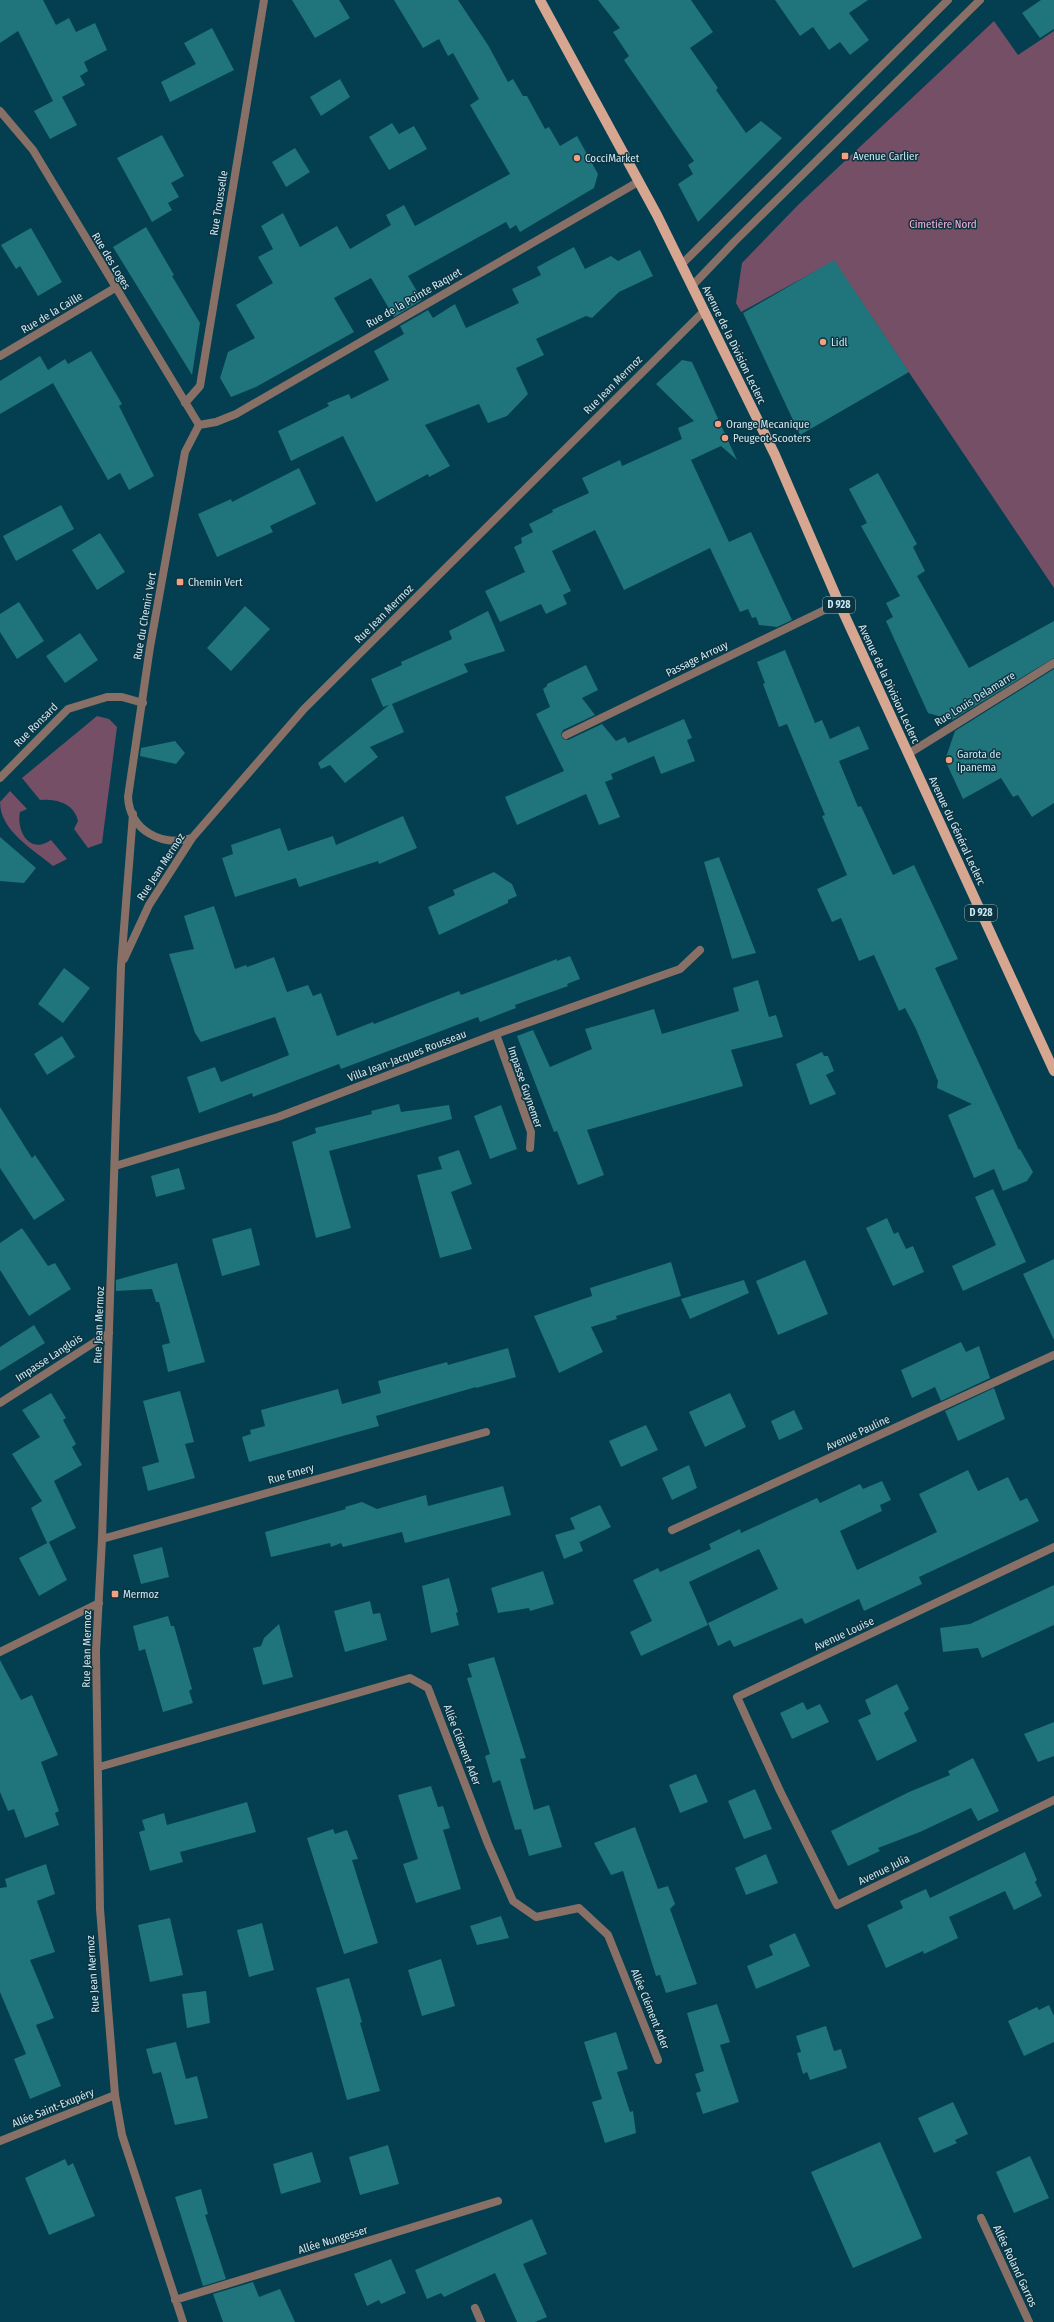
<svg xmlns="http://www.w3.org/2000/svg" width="1054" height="2322" viewBox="0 0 1054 2322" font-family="'Fira Sans Condensed',sans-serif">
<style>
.green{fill:#754f66}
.building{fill:#20747b}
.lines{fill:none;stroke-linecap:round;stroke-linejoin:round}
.minor{stroke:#897066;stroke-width:8}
.primary{stroke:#d7a691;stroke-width:10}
.poi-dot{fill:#f2a07f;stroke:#0e333f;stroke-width:1.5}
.labels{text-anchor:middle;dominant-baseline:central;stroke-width:3;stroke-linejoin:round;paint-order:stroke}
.shield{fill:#0e333f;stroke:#91b3bf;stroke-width:1}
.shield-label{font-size:10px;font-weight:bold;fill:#c9eaf6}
.poi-label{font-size:11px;fill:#c9eaf6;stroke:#0e333f;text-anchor:start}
.street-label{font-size:11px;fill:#c9eaf6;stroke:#0e333f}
.park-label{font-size:11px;fill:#fab4dd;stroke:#0e333f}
</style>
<rect width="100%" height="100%" fill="#033f50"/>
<!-- green -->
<path class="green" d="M 994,21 L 1018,55 L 1054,31 L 1054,588 L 834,261 L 741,312 L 736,303 L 742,263 L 798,205 Z
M 97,716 L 109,719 L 117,727 L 102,843 L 88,848 L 74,829 L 78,821 C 74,803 56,799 40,800 L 22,778 Z
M 10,791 L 27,809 L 20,812 C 16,831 30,855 51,840 L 67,859 L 53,866 C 33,849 0,831 0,802 Z"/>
<!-- building -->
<path class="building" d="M 0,0 L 43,0 L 56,25 L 69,18 L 76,32 L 95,23 L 107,50 L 84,62 L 88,71 L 80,76 L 85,85 L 62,97 L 77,125 L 50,139 L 34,111 L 53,101 L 18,31 L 0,43 Z
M 292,0 L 339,0 L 350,18 L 315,38 Z
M 394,0 L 458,0 L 488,45 L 508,82 L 513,79 L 523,96 L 527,96 L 545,129 L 549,127 L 560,146 L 577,136 L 598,174 L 594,188 L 520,232 L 516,225 L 510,229 L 506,222 L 408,276 L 422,300 L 394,317 L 371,278 L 334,298 L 354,332 L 256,387 L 231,397 L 220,378 L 228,352 L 255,338 L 236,305 L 273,283 L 258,257 L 273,249 L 261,226 L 283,213 L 300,247 L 337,226 L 350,249 L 391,225 L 386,215 L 404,205 L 415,226 L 510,174 L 470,105 L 479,99 L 453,53 L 448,56 L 439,39 L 423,48 Z
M 598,0 L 691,0 L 713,32 L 690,48 L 718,88 L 716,90 L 746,133 L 761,121 L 782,138 L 698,222 L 678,184 L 693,174 L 688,165 L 694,161 L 624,60 L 629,56 L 613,32 L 620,28 Z
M 775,0 L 868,0 L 849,13 L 869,40 L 850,55 L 840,42 L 829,50 L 813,27 L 800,36 Z
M 1041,0 L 1054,0 L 1054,29 L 1040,38 L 1022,13 Z
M 212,28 L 234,70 L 170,102 L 161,82 L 196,64 L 184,43 Z
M 340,79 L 350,97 L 321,116 L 310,97 Z
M 392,123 L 399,134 L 414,126 L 427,149 L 389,170 L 369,137 Z
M 162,135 L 184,176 L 171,183 L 179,197 L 168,203 L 172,210 L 152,222 L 117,158 Z
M 295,148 L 310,172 L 286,187 L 272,162 Z
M 146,227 L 174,275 L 172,276 L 200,323 L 192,375 L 113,247 Z
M 31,228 L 62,282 L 38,296 L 20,266 L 16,269 L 1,245 Z
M 574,247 L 585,269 L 611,256 L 618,261 L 640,250 L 653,276 L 619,292 L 592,318 L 586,316 L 536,339 L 544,355 L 516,368 L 528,394 L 507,416 L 488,423 L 479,404 L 425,425 L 450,466 L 429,477 L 428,474 L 376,502 L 343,436 L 291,461 L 278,431 L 329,406 L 327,403 L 349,394 L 351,399 L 389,380 L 374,351 L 404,334 L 400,326 L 428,310 L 433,318 L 455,304 L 466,328 L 519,303 L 512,289 L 541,275 L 537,267 Z
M 834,260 L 909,372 L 800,435 L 743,313 Z
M 91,351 L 122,404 L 119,406 L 154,476 L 129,490 L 120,473 L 108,480 L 53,383 L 0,414 L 0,381 L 40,356 L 48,370 L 65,359 L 68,364 Z
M 682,360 L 692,362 L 737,460 L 721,446 L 691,460 L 729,542 L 751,532 L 792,620 L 777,627 L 759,625 L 756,617 L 752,618 L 748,609 L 740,612 L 710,548 L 624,590 L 595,530 L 552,551 L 571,591 L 563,595 L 567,604 L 546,614 L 541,604 L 500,622 L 485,591 L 525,572 L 514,547 L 522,543 L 521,538 L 533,532 L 529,524 L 553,512 L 552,510 L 589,493 L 582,478 L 620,460 L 622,466 L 682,439 L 678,428 L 694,421 L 656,384 Z
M 299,468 L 316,504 L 270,526 L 273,532 L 217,557 L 198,514 L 231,499 L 232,502 Z
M 878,473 L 917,544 L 913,547 L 925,571 L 917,576 L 969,668 L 1054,621 L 1054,658 L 952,720 L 928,713 L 886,621 L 893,617 L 886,603 L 900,596 L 861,526 L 867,523 L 849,489 Z
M 61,505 L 74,529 L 16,561 L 3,536 Z
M 100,533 L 125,572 L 97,590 L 72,550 Z
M 19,602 L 44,641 L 17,659 L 0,632 L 0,614 Z
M 245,606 L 270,629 L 231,671 L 207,648 Z
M 488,611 L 505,651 L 464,664 L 468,672 L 392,704 L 404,732 L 370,747 L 378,757 L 345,783 L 330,765 L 321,769 L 318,763 L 389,705 L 383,707 L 371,679 L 402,665 L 401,662 L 452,639 L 449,631 Z
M 80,633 L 98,660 L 65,683 L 46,656 Z
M 785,650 L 815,723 L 822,720 L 830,739 L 859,726 L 869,749 L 839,761 L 858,807 L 861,806 L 893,875 L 914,865 L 958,959 L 935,968 L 1019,1150 L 1020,1149 L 1033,1172 L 1027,1181 L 1003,1191 L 994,1169 L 974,1178 L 948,1115 L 972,1104 L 937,1088 L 938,1081 L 916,1029 L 905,1008 L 899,1011 L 874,955 L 859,961 L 841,918 L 832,922 L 817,889 L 847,875 L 822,816 L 825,815 L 787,724 L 779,727 L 763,684 L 765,683 L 757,662 Z
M 586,665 L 598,690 L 582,698 L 595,715 L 563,730 L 561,734 L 563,739 L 568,740 L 602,724 L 616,741 L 625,737 L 628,743 L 684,719 L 692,738 L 687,740 L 695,761 L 661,774 L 654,756 L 611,774 L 613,779 L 605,782 L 620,817 L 599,825 L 586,794 L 517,825 L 505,797 L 564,771 L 536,714 L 550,707 L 543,689 L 547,686 L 547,684 Z
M 1054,669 L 1054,803 L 1032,817 L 1018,795 L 1013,797 L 1001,778 L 963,799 L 945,760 L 955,731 Z
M 175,741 L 185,753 L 176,764 L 140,756 L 141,748 Z
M 403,816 L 417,848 L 379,864 L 378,861 L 299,887 L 296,878 L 235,897 L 222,858 L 233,854 L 231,845 L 280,828 L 288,851 L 333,836 L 336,845 Z
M 0,837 L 36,868 L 24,883 L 0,881 Z
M 719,857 L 756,953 L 732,959 L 704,862 Z
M 494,872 L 512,884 L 517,896 L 508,900 L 508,903 L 439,935 L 428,907 L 455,895 L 453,890 Z
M 214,906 L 235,969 L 246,965 L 247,967 L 274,957 L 287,992 L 308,985 L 313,996 L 321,993 L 337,1036 L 373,1022 L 374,1024 L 459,991 L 461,995 L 557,959 L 557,961 L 570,956 L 580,979 L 567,984 L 568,986 L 515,1005 L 516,1008 L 480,1022 L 478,1017 L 341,1069 L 339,1064 L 253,1097 L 252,1093 L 199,1113 L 187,1077 L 215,1067 L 221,1082 L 289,1055 L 275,1017 L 201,1042 L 195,1033 L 169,954 L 194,949 L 184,916 Z
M 64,968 L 90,988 L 63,1023 L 38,1004 Z
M 758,980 L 769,1017 L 776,1015 L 783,1037 L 731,1050 L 743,1086 L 587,1130 L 604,1175 L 578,1185 L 557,1131 L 554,1132 L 517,1036 L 533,1030 L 550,1067 L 592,1049 L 585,1029 L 654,1009 L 662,1034 L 739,1011 L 733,988 Z
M 62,1036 L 75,1057 L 47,1075 L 34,1054 Z
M 822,1052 L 824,1056 L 828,1056 L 834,1071 L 826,1075 L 836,1094 L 810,1105 L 796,1064 Z
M 399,1104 L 401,1112 L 449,1105 L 452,1119 L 329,1151 L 351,1228 L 316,1238 L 292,1142 L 316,1133 L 315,1128 L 372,1114 L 371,1111 Z
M 501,1105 L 517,1149 L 490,1159 L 474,1116 Z
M 0,1107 L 32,1158 L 35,1155 L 65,1200 L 34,1220 L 0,1168 Z
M 459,1150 L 472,1184 L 451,1192 L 472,1249 L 440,1258 L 417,1175 L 442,1169 L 438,1157 Z
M 179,1168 L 185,1189 L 156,1197 L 151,1176 Z
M 993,1189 L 1026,1262 L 963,1291 L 952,1266 L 996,1245 L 975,1197 Z
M 887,1218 L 894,1234 L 898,1232 L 906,1249 L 913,1246 L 924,1272 L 893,1286 L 866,1228 Z
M 22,1228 L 48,1266 L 55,1263 L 71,1289 L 29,1316 L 0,1270 L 0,1243 Z
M 251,1228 L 260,1265 L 222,1276 L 212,1239 Z
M 1054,1259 L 1054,1340 L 1023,1274 Z
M 805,1260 L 828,1314 L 778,1335 L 756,1281 Z
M 671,1262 L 681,1296 L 616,1316 L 617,1319 L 591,1327 L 603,1352 L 559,1373 L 534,1316 L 592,1296 L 590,1288 Z
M 177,1263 L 205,1362 L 168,1372 L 162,1345 L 170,1343 L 159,1302 L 156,1302 L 152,1289 L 116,1291 L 116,1280 Z
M 744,1280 L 749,1293 L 690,1319 L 681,1299 Z
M 34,1325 L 45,1343 L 0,1371 L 0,1347 Z
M 961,1342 L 966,1352 L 979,1346 L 990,1378 L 941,1401 L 935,1387 L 912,1398 L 901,1370 Z
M 508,1348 L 516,1377 L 476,1388 L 476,1387 L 376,1416 L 379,1426 L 249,1462 L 242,1437 L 251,1434 L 250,1430 L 265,1426 L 261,1410 L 338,1389 L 342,1404 L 381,1393 L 378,1381 L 447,1362 L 448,1365 Z
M 994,1388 L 1005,1419 L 958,1441 L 945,1411 Z
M 180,1391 L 194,1442 L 185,1444 L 195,1478 L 148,1491 L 142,1467 L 159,1462 L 143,1401 Z
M 51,1393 L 66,1418 L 63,1420 L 76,1444 L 72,1447 L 82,1465 L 54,1481 L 76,1528 L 47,1543 L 31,1508 L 42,1501 L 12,1454 L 40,1437 L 22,1410 Z
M 730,1393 L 746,1427 L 705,1447 L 689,1412 Z
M 794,1410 L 803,1429 L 779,1440 L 771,1421 Z
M 646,1425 L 658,1450 L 621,1467 L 609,1441 Z
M 689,1465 L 697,1488 L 672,1500 L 662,1478 Z
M 968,1470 L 978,1491 L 1008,1477 L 1020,1501 L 1027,1498 L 1039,1521 L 919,1577 L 922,1584 L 864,1611 L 859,1599 L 805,1624 L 802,1618 L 734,1647 L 730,1640 L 718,1646 L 708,1623 L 778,1589 L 759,1549 L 689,1582 L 708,1625 L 641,1656 L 630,1632 L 652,1621 L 633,1580 L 658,1568 L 660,1572 L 711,1549 L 709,1544 L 740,1529 L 741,1533 L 817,1498 L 820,1503 L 860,1484 L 863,1489 L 882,1481 L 891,1500 L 880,1505 L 882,1511 L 840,1531 L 857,1570 L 937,1532 L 919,1494 Z
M 503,1486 L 511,1515 L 405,1543 L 402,1532 L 343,1547 L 341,1543 L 331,1547 L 330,1543 L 271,1557 L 265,1532 L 346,1509 L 345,1507 L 362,1502 L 377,1509 L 426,1495 L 428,1506 Z
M 600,1505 L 611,1527 L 580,1542 L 579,1541 L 583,1551 L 564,1559 L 555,1535 L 575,1529 L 570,1518 Z
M 49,1542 L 67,1580 L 39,1596 L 19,1558 Z
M 162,1547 L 169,1577 L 141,1584 L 133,1555 Z
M 543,1571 L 554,1604 L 530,1611 L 529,1608 L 498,1613 L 491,1588 Z
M 449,1578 L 458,1612 L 456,1613 L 459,1625 L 431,1633 L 422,1586 Z
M 1054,1585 L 1054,1625 L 982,1658 L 978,1648 L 943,1652 L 940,1628 L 970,1624 Z
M 370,1601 L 373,1614 L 380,1613 L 387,1640 L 345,1652 L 334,1611 Z
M 168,1616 L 171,1626 L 174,1626 L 192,1689 L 189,1691 L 193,1703 L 163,1712 L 145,1649 L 139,1651 L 133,1626 Z
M 279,1624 L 293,1677 L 263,1685 L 253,1648 L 261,1646 L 264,1638 Z
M 494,1657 L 526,1758 L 520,1759 L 534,1810 L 549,1805 L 562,1847 L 529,1856 L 521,1829 L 515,1830 L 500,1780 L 493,1783 L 485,1756 L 490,1754 L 467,1678 L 472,1677 L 468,1664 Z
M 0,1660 L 21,1700 L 32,1695 L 58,1755 L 41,1762 L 59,1811 L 55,1813 L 59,1825 L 25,1838 L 14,1809 L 8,1811 L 0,1792 Z
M 897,1684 L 909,1709 L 904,1713 L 917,1741 L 877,1761 L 858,1720 L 871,1714 L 865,1700 Z
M 803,1702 L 807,1710 L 820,1704 L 829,1722 L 792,1739 L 780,1713 Z
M 1054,1722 L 1054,1756 L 1038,1762 L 1024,1734 Z
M 973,1758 L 999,1811 L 978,1821 L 971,1808 L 920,1832 L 878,1848 L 880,1851 L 848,1866 L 831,1831 L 909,1792 L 950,1775 L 948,1771 Z
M 696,1774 L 708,1802 L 680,1813 L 669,1785 Z
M 431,1786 L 438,1807 L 443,1806 L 450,1828 L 443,1830 L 461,1889 L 416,1903 L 403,1864 L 418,1859 L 398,1795 Z
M 755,1789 L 772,1829 L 744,1839 L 728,1801 Z
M 247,1802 L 256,1832 L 180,1852 L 183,1862 L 150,1871 L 139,1832 L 145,1830 L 142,1820 L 164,1813 L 167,1825 Z
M 635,1827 L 658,1889 L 668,1886 L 675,1904 L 670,1909 L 697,1984 L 666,1993 L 660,1975 L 656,1976 L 623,1871 L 611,1875 L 594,1843 Z
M 333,1829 L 335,1834 L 347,1830 L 358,1859 L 352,1860 L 378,1943 L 344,1954 L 307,1838 Z
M 1025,1852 L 1037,1880 L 1035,1882 L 1042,1896 L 1014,1910 L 1005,1891 L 949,1917 L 958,1938 L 924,1954 L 923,1951 L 886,1968 L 867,1925 L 903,1908 L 900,1901 L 926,1889 L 930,1898 Z
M 766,1854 L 778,1883 L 746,1895 L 735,1868 Z
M 46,1864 L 55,1894 L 37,1901 L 55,1952 L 30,1960 L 54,2018 L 36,2025 L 61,2086 L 30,2099 L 14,2059 L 26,2054 L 0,1992 L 0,1888 L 7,1887 L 5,1879 Z
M 501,1916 L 509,1938 L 477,1945 L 470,1926 Z
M 170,1918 L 183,1975 L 150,1982 L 138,1925 Z
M 262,1923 L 274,1970 L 249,1977 L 237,1930 Z
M 795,1933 L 810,1966 L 756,1989 L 747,1966 L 773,1955 L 769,1945 Z
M 441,1959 L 455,2006 L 422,2016 L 408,1970 Z
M 349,1978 L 362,2022 L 360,2023 L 380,2091 L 347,2100 L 316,1988 Z
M 206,1991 L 210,2023 L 187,2028 L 182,1994 Z
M 717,2004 L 730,2042 L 720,2045 L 739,2102 L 703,2114 L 696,2093 L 701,2091 L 695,2074 L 704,2071 L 687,2013 Z
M 1049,2005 L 1054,2016 L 1054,2042 L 1024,2056 L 1008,2021 L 1037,2007 L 1039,2010 Z
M 826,2026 L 834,2051 L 841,2049 L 847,2068 L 810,2080 L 807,2072 L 803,2074 L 797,2053 L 801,2052 L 796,2036 Z
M 616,2032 L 628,2069 L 617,2072 L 630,2112 L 633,2111 L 636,2133 L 605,2143 L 592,2102 L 602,2099 L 584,2042 Z
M 176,2042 L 186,2079 L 197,2076 L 208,2118 L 175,2125 L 161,2072 L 153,2074 L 146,2049 Z
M 953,2102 L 968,2134 L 955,2140 L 957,2143 L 934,2153 L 918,2118 Z
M 880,2142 L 922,2238 L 853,2268 L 811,2172 Z
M 388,2145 L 399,2184 L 360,2195 L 349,2157 Z
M 312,2152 L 321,2182 L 281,2194 L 273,2164 Z
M 1030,2156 L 1049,2198 L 1014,2213 L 996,2172 Z
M 65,2159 L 68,2166 L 73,2163 L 95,2216 L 49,2235 L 25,2178 Z
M 201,2189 L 208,2214 L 205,2215 L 226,2279 L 203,2286 L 175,2197 Z
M 532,2219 L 547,2254 L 523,2264 L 547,2317 L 535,2322 L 517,2322 L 495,2273 L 444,2297 L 441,2293 L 427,2299 L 415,2270 Z
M 391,2259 L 406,2293 L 381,2304 L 379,2300 L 367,2306 L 354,2274 Z
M 253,2282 L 259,2297 L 280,2289 L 295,2322 L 223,2322 L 213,2294 Z"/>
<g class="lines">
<!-- minor -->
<path class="minor" d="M 0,111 L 33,150 L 199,425
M 681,265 L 948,0
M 692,286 L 735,241 L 980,0
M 0,356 L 115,288
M 185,403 L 200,386 L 264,0
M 199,425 L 216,422 L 236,414 L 638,182
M 566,735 L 839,603
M 908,754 L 1054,663
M 0,778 L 68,709 L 107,697 L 122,697 L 143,703
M 133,814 L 121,966 L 102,1539 L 96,1651 L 100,1909 L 115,2095 L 122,2135 L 183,2322
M 192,838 C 162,847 130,831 128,797 L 150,647 L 185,452 L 199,425
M 124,959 L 149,905 L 192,838 L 304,709 L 704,311
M 496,1034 L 531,1132 L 530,1148
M 115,1166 L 278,1117 L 496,1034 L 680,969 L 700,950
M 0,1403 L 109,1333
M 672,1530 L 1054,1355
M 102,1539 L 486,1432
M 1054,1547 L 737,1697 L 780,1791 L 837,1905 L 1054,1800
M 0,1652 L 99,1603
M 99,1767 L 410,1678 L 428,1688 L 488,1844 L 513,1901 L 536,1917 L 579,1908 L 608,1935 L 658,2060
M 0,2141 L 115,2095
M 981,2218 L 1029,2322
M 175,2300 L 498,2201
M 475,2308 L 481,2322"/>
<!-- primary -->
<path class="primary" d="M 540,0 L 657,215 L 775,455 L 839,603 L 1054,1071"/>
</g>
<!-- markers -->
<g class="poi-dot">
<rect x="841" y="152" width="8" height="8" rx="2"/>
<circle cx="577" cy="158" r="4"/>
<circle cx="823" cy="342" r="4"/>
<circle cx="718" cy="424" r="4"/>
<circle cx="725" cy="438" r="4"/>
<rect x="176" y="578" width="8" height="8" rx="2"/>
<circle cx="949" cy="760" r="4"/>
<rect x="111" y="1590" width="8" height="8" rx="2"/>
</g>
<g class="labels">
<!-- shield labels -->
<g class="shield">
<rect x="823" y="597" width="32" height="16" rx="3"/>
<rect x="965" y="905" width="32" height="16" rx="3"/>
</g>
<g class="shield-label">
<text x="839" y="605">D 928</text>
<text x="981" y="913">D 928</text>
</g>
<!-- poi labels -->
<g class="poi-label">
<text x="853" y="156">Avenue Carlier</text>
<text x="585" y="158">CocciMarket</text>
<text x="831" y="342">Lidl</text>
<text x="726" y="424">Orange Mecanique</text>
<text x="733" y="438">Peugeot Scooters</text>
<text x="188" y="582">Chemin Vert</text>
<text x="957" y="754">Garota de<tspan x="957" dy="13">Ipanema</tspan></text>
<text x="123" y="1594">Mermoz</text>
</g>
<!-- street labels -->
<g class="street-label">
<text transform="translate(219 203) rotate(-81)">Rue Trousselle</text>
<text transform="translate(111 261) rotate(59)">Rue des Loges</text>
<text transform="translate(414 298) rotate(-30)">Rue de la Pointe Raquet</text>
<text transform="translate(52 313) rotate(-31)">Rue de la Caille</text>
<text transform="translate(734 345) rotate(64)">Avenue de la Division Leclerc</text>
<text transform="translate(613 385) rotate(-45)">Rue Jean Mermoz</text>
<text transform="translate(384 614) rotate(-45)">Rue Jean Mermoz</text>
<text transform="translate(145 616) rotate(-80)">Rue du Chemin Vert</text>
<text transform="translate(697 659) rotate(-26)">Passage Arrouy</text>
<text transform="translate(889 684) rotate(65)">Avenue de la Division Leclerc</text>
<text transform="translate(975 699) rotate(-32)">Rue Louis Delamarre</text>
<text transform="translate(36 725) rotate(-45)">Rue Ronsard</text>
<text transform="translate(957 831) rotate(65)">Avenue du Général Leclerc</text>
<text transform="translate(161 867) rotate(-57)">Rue Jean Mermoz</text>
<text transform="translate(407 1056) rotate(-21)">Villa Jean-Jacques Rousseau</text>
<text transform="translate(525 1087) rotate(71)">Impasse Guynemer</text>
<text transform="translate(99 1325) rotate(-88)">Rue Jean Mermoz</text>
<text transform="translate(49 1358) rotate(-33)">Impasse Langlois</text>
<text transform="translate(858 1433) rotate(-25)">Avenue Pauline</text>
<text transform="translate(291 1474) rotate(-16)">Rue Emery</text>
<text transform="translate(844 1634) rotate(-25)">Avenue Louise</text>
<text transform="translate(87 1649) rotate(-89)">Rue Jean Mermoz</text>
<text transform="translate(462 1745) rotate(69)">Allée Clément Ader</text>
<text transform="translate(884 1870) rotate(-26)">Avenue Julia</text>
<text transform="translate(93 1974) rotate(-94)">Rue Jean Mermoz</text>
<text transform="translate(650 2009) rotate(68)">Allée Clément Ader</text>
<text transform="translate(53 2108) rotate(-22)">Allée Saint-Exupéry</text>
<text transform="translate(333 2240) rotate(-17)">Allée Nungesser</text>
<text transform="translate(1015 2266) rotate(65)">Allée Roland Garros</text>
</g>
<!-- park labels -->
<g class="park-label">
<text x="943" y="224">Cimetière Nord</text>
</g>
</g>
</svg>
